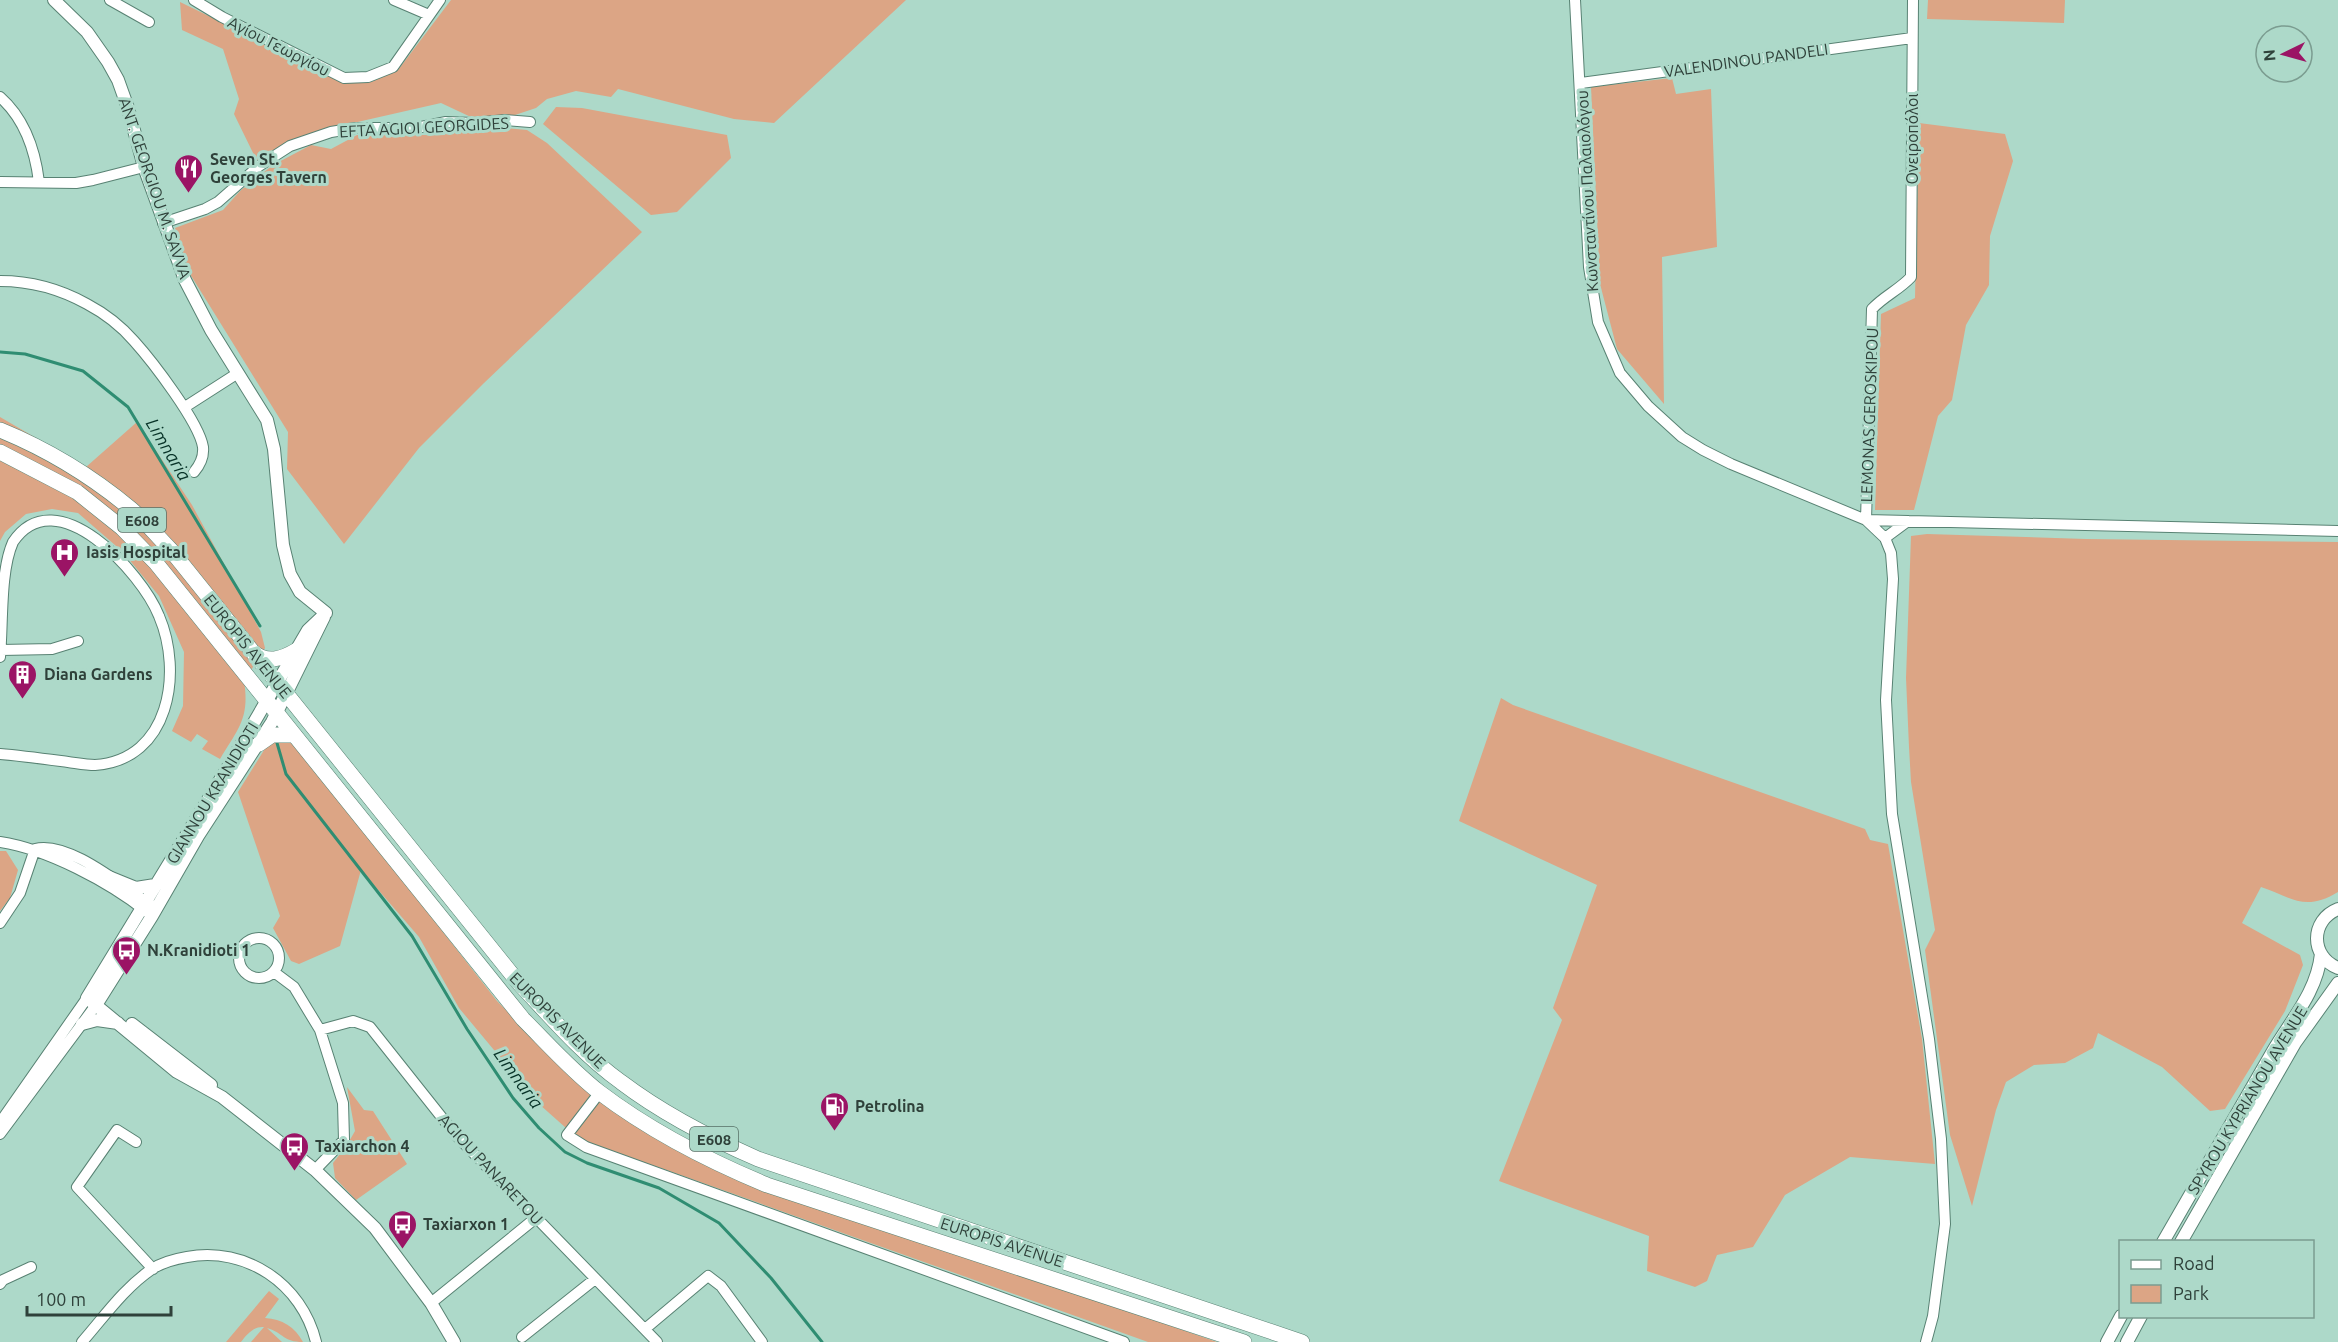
<svg xmlns="http://www.w3.org/2000/svg" width="2338" height="1342" viewBox="0 0 2338 1342" font-family="Ubuntu,sans-serif">
<style>
.green{fill:#dca585}
.lines{fill:none;stroke-linecap:round;stroke-linejoin:round}
.stream{stroke:#2f8d72;stroke-width:3}
.minor-casing{stroke:#588273;stroke-width:12}
.major-casing{stroke:#588273;stroke-width:14}
.highway-casing{stroke:#588273;stroke-width:16}
.minor{stroke:#fff;stroke-width:10}
.major{stroke:#fff;stroke-width:12}
.highway{stroke:#fff;stroke-width:15}
.labels{text-anchor:middle;dominant-baseline:central;stroke-width:6;stroke-linejoin:round;paint-order:stroke}
.shield{fill:#add9c9;stroke:#556f65;stroke-width:1.5}
.shield-label{font-size:15px;font-weight:bold;fill:#2f413a}
.street-label{font-size:16px;fill:#2f413a;stroke:#add9c9}
.poi-label{font-size:16px;font-weight:bold;fill:#2f413a;stroke:#add9c9;text-anchor:start}
.water-label{font-size:18px;font-style:italic;fill:#073227;stroke:#add9c9}
</style>
<rect width="100%" height="100%" fill="#add9c9"/>
<!-- green -->
<path class="green" d="M 451,0 L 906,0 L 774,123 L 734,119 L 618,89 L 611,97 L 576,91 L 547,99 L 536,108 L 515,115 L 473,118 L 441,103 L 331,128 L 257,161 L 234,114 L 239,99 L 223,49 L 182,30 L 180,2 L 342,81 L 371,82 L 398,70 Z
M 1928,0 L 2065,0 L 2064,23 L 1927,19 Z
M 1672,78 L 1676,94 L 1711,89 L 1717,247 L 1662,257 L 1664,404 L 1617,349 L 1600,284 L 1591,87 Z
M 556,107 L 582,108 L 727,135 L 731,158 L 677,212 L 651,215 L 543,124 Z
M 1919,123 L 2005,134 L 2013,161 L 1990,236 L 1989,285 L 1966,325 L 1952,400 L 1938,416 L 1914,510 L 1875,510 L 1881,314 L 1915,298 Z
M 492,127 L 527,130 L 547,143 L 642,232 L 484,383 L 419,448 L 344,544 L 287,469 L 288,432 L 190,274 L 175,228 L 223,210 L 240,191 L 273,165 L 311,145 L 331,149 L 357,135 L 428,135 Z
M 0,417 L 86,467 L 137,422 L 192,505 L 261,632 L 265,648 L 244,681 C 250,718 238,729 220,759 L 202,749 L 208,741 L 197,734 L 191,742 L 172,731 L 183,706 L 184,652 L 159,596 L 123,552 L 78,513 L 52,509 L 26,514 L 5,532 L 0,541 Z
M 1927,534 L 2086,539 L 2338,542 L 2338,892 C 2305,912 2293,898 2261,887 L 2242,923 L 2300,955 L 2303,965 L 2285,1011 L 2225,1109 L 2210,1111 L 2162,1067 L 2098,1033 L 2093,1048 L 2065,1063 L 2034,1065 L 2006,1082 L 1996,1110 L 1972,1206 L 1950,1135 L 1925,950 L 1935,930 L 1911,782 L 1909,747 L 1906,678 L 1911,536 Z
M 1501,698 L 1513,705 L 1865,829 L 1870,840 L 1888,844 L 1922,1039 L 1935,1164 L 1850,1157 L 1785,1195 L 1753,1247 L 1717,1255 L 1707,1281 L 1695,1287 L 1647,1271 L 1649,1236 L 1499,1181 L 1562,1020 L 1553,1008 L 1597,885 L 1459,821 Z
M 271,739 L 288,739 L 335,794 L 497,1001 L 574,1078 L 733,1173 L 1217,1342 L 1148,1342 L 658,1167 L 584,1144 L 539,1104 L 459,1008 L 419,937 L 361,870 L 340,946 L 299,964 L 291,961 L 273,928 L 280,916 L 238,792 Z
M 0,851 L 6,851 L 18,870 L 10,898 L 0,911 Z
M 347,1087 L 364,1110 L 373,1111 L 407,1164 L 356,1200 L 335,1178 L 333,1163 L 347,1145 L 355,1131 Z
M 269,1291 L 279,1299 L 265,1318 C 282,1319 295,1327 303,1342 C 283,1342 284,1333 267,1328 L 282,1342 L 251,1342 L 264,1327 C 254,1326 247,1334 241,1342 L 226,1342 Z"/>
<g class="lines">
<!-- stream -->
<path class="stream" d="M 0,352 L 25,354 L 83,371 L 128,407 L 260,626
M 277,743 L 286,774 L 412,936 L 467,1029 L 513,1098 L 539,1128 L 565,1152 L 587,1163 L 659,1188 L 719,1223 L 771,1278 L 822,1342"/>
<defs>
<path id="minor" d="M 110,0 L 149,22
M 194,0 L 222,17 L 344,78 L 368,77 L 393,67 L 440,0
M 394,0 L 429,15
M 1575,0 L 1589,267 L 1598,322 L 1620,373 L 1648,406 L 1682,437 L 1703,450 L 1731,464 L 1866,520 L 1885,538 L 1891,553 L 1893,579 L 1886,700 L 1892,814 L 1929,1039 L 1941,1139 L 1945,1224 L 1933,1316 L 1926,1342
M 1581,83 L 1912,38
M 0,97 C 25,119 35,149 39,182
M 0,182 L 76,183 L 93,180 L 144,167
M 163,223 L 205,209 L 218,202 L 259,166 L 290,146 L 331,132 L 355,128 L 416,128 L 446,122 L 474,123 L 505,120 L 530,122
M 0,281 C 31,281 60,289 87,304 C 104,313 121,326 134,341 C 152,361 199,422 203,447 C 204,457 200,465 194,472
M 185,407 L 238,373
M 1866,520 L 1872,309 C 1884,296 1899,290 1911,277 L 1913,0
M 1866,520 L 2338,531
M 1885,538 L 1908,521
M 1,650 L 52,649 L 78,641
M 0,657 C 3,623 0,571 13,542 C 56,478 142,573 159,616 C 183,672 170,760 95,765 C 86,765 76,763 68,762 C 45,759 23,756 0,754
M 0,842 C 47,849 109,882 147,912
M 35,849 C 69,840 124,888 153,906
M 0,923 L 20,893 L 35,849
M239 958a20 20 0 1 1 40 0a20 20 0 1 1-40 0Z
M 274,972 L 294,987 L 320,1030 L 343,1103 L 344,1140 L 315,1170
M 320,1030 L 353,1021 L 370,1027 L 455,1134 L 657,1342
M 600,1092 L 567,1135 L 586,1147 L 1124,1342
M 1,1121 L 87,998
M 0,1134 L 96,1005
M 136,1142 L 117,1130 L 77,1187 L 153,1269
M 0,1284 L 3,1280 L 31,1267
M 431,1303 L 537,1217
M 645,1329 L 708,1276 L 721,1286 L 762,1342
M 522,1337 L 595,1279
M 82,1342 C 104,1317 124,1288 152,1269 C 163,1262 175,1259 187,1257 C 246,1246 302,1284 316,1342"/>
<path id="major" d="M 54,0 L 87,32 L 108,62 L 118,80 L 128,108 L 144,167 L 185,280 L 211,330 L 267,420 L 274,449 L 283,545 L 290,574 L 300,592 L 326,613
M 326,613 L 308,630 L 228,767 L 87,998 L 177,1072 L 222,1097 L 315,1170 L 375,1228 L 431,1303 L 454,1342
M 109,877 L 136,888 L 155,885
M 2338,909 C 2310,920 2310,957 2338,968
M 96,1005 L 152,916 L 198,836 L 272,722 L 324,617
M 82,1024 L 97,1020 L 118,1023
M 132,1024 L 211,1085
M 2163,1242 C 2200,1178 2236,1115 2273,1051 C 2291,1020 2317,992 2321,954
M 2181,1242 L 2295,1043 L 2338,983
M 2107,1342 L 2121,1316
M 2127,1342 L 2141,1316"/>
<path id="highway" d="M 0,430 C 49,450 90,475 131,509 C 145,521 157,536 170,549 L 518,982 C 550,1016 582,1054 621,1082 C 662,1113 710,1138 758,1159 L 1302,1342
M 0,452 L 77,492 L 122,528 L 156,563 L 523,1019 C 548,1044 571,1070 599,1092 C 649,1130 709,1161 767,1185 L 1244,1342
M 253,652 C 267,664 282,659 297,650
M 259,744 L 272,735 L 294,735"/>
</defs>
<!-- minor casing -->
<use href="#minor" class="minor-casing"/>
<!-- major casing -->
<use href="#major" class="major-casing"/>
<!-- highway casing -->
<use href="#highway" class="highway-casing"/>
<!-- minor -->
<use href="#minor" class="minor"/>
<!-- major -->
<use href="#major" class="major"/>
<!-- highway -->
<use href="#highway" class="highway"/>
</g>
<!-- icons -->
<defs>
<symbol id="restaurant-pin" viewBox="-11 -11 22 30"><path d="M0 17L-7.5 6A9.5 9.5 0 1 1 7.5 6Z" fill="#9b1465" stroke="#add9c9"/><path d="M-5-6h1v4h1v-4h1v4h1v-4h1v5L-1.5 .5V6h-2V.5L-5-1ZM5-6V6H3V1.5H1.5Q1.5-4 5-6Z" fill="#fff"/></symbol>
<symbol id="hospital-pin" viewBox="-11 -11 22 30"><path d="M0 17L-7.5 6A9.5 9.5 0 1 1 7.5 6Z" fill="#9b1465" stroke="#add9c9"/><path d="M-5-5h3v3.5h4V-5h3V5h-3V1.5h-4V5h-3Z" fill="#fff"/></symbol>
<symbol id="building-pin" viewBox="-11 -11 22 30"><path d="M0 17L-7.5 6A9.5 9.5 0 1 1 7.5 6Z" fill="#9b1465" stroke="#add9c9"/><path d="M-4-6H4V6H1V3H-1V6H-4ZM-2.5-4.3h1.7v1.8h-1.7ZM.8-4.3h1.7v1.8H.8ZM-2.5-1h1.7V.8h-1.7ZM.8-1h1.7V.8H.8Z" fill="#fff"/></symbol>
<symbol id="bus-pin" viewBox="-11 -11 22 30"><path d="M0 17L-7.5 6A9.5 9.5 0 1 1 7.5 6Z" fill="#9b1465" stroke="#add9c9"/><path d="M-5-6H5V4H4V6H2V4H-2V6H-4V4H-5ZM-3.5-4V0h7V-4ZM-3.5 1.2v1.5H-2V1.2ZM2 1.2v1.5H3.5V1.2Z" fill="#fff"/></symbol>
<symbol id="fuel-pin" viewBox="-11 -11 22 30"><path d="M0 17L-7.5 6A9.5 9.5 0 1 1 7.5 6Z" fill="#9b1465" stroke="#add9c9"/><path d="M-5.5-6h7V0h2V4h1.3V-2.5L3-4.5l.8-.8L6-3V5H2.5V1h-1V6h-7ZM-4.2-4.7v3.2H.2V-4.7Z" fill="#fff"/></symbol>
</defs>
<g fill-rule="evenodd">
<use href="#restaurant-pin" x="172" y="152" width="33" height="45"/>
<use href="#hospital-pin" x="48" y="536" width="33" height="45"/>
<use href="#building-pin" x="6" y="658" width="33" height="45"/>
<use href="#bus-pin" x="110" y="934" width="33" height="45"/>
<use href="#fuel-pin" x="818" y="1090" width="33" height="45"/>
<use href="#bus-pin" x="278" y="1130" width="33" height="45"/>
<use href="#bus-pin" x="386" y="1208" width="33" height="45"/>
</g>
<g class="labels">
<!-- shield labels -->
<g class="shield">
<rect x="118" y="508" width="48" height="24" rx="4.5"/>
<rect x="690" y="1127" width="48" height="24" rx="4.5"/>
</g>
<g class="shield-label">
<text x="142" y="520">E608</text>
<text x="714" y="1139">E608</text>
</g>
<!-- street labels -->
<g class="street-label">
<text transform="translate(279 46) rotate(27)">Αγίου Γεωργίου</text>
<text transform="translate(1746 60) rotate(-8)">VALENDINOU PANDELI</text>
<text transform="translate(424 127) rotate(-3)">EFTA AGIOI GEORGIDES</text>
<text transform="translate(1912 139) rotate(-90)">Ονειροπόλοι</text>
<text transform="translate(155 188) rotate(71)">ANT. GEORGIOU M. SAVVA</text>
<text transform="translate(1587 191) rotate(-93)">Κωνσταντίνου Παλαιολόγου</text>
<text transform="translate(1869 415) rotate(-88)">LEMONAS GEROSKIPOU</text>
<text transform="translate(248 646) rotate(51)">EUROPIS AVENUE</text>
<text transform="translate(212 793) rotate(-59)">GIANNOU KRANIDIOTI</text>
<text transform="translate(558 1020) rotate(45)">EUROPIS AVENUE</text>
<text transform="translate(2247 1100) rotate(-59)">SPYROU KYPRIANOU AVENUE</text>
<text transform="translate(491 1169) rotate(47)">AGIOU PANARETOU</text>
<text transform="translate(1002 1242) rotate(18)">EUROPIS AVENUE</text>
</g>
<!-- poi labels -->
<g class="poi-label">
<text x="210" y="159">Seven St.<tspan x="210" dy="18">Georges Tavern</tspan></text>
<text x="86" y="552">Iasis Hospital</text>
<text x="44" y="674">Diana Gardens</text>
<text x="147" y="950">N.Kranidioti 1</text>
<text x="855" y="1106">Petrolina</text>
<text x="315" y="1146">Taxiarchon 4</text>
<text x="423" y="1224">Taxiarxon 1</text>
</g>
<!-- water labels -->
<g class="water-label">
<text transform="translate(169 449) rotate(59)">Limnaria</text>
<text transform="translate(519 1078) rotate(54)">Limnaria</text>
</g>
</g>
<!-- legend -->
<rect x="2119" y="1240" width="195" height="78" fill="#add9c9" stroke="#7b9c90" stroke-width="1.5"/>
<rect x="2131" y="1260" width="30" height="9" fill="#ffffff" stroke="#7b9c90" stroke-width="1.5"/>
<text x="2173" y="1270" font-size="18" fill="#2f413a">Road</text>
<rect x="2131" y="1285" width="30" height="18" fill="#dca585" stroke="#7b9c90" stroke-width="1.5"/>
<text x="2173" y="1300" font-size="18" fill="#2f413a">Park</text>
<!-- north arrow -->
<g transform="translate(2284 54) rotate(265)"><circle r="28" fill="#add9c9" stroke="#7b9c90" stroke-width="1.5"/>
<path d="M0-4.5L10 22L0 15L-10 22Z" fill="#9b1465"/>
<text y="-9" font-size="16" font-weight="bold" text-anchor="middle" fill="#2f413a">N</text>
</g>
<!-- scale -->
<path d="M27 1306v9h144v-9" fill="none" stroke="#2f413a" stroke-width="3"/>
<text x="36" y="1306" font-size="18" fill="#2f413a" stroke="#add9c9" stroke-width="4.5" paint-order="stroke">100 m</text>
</svg>
